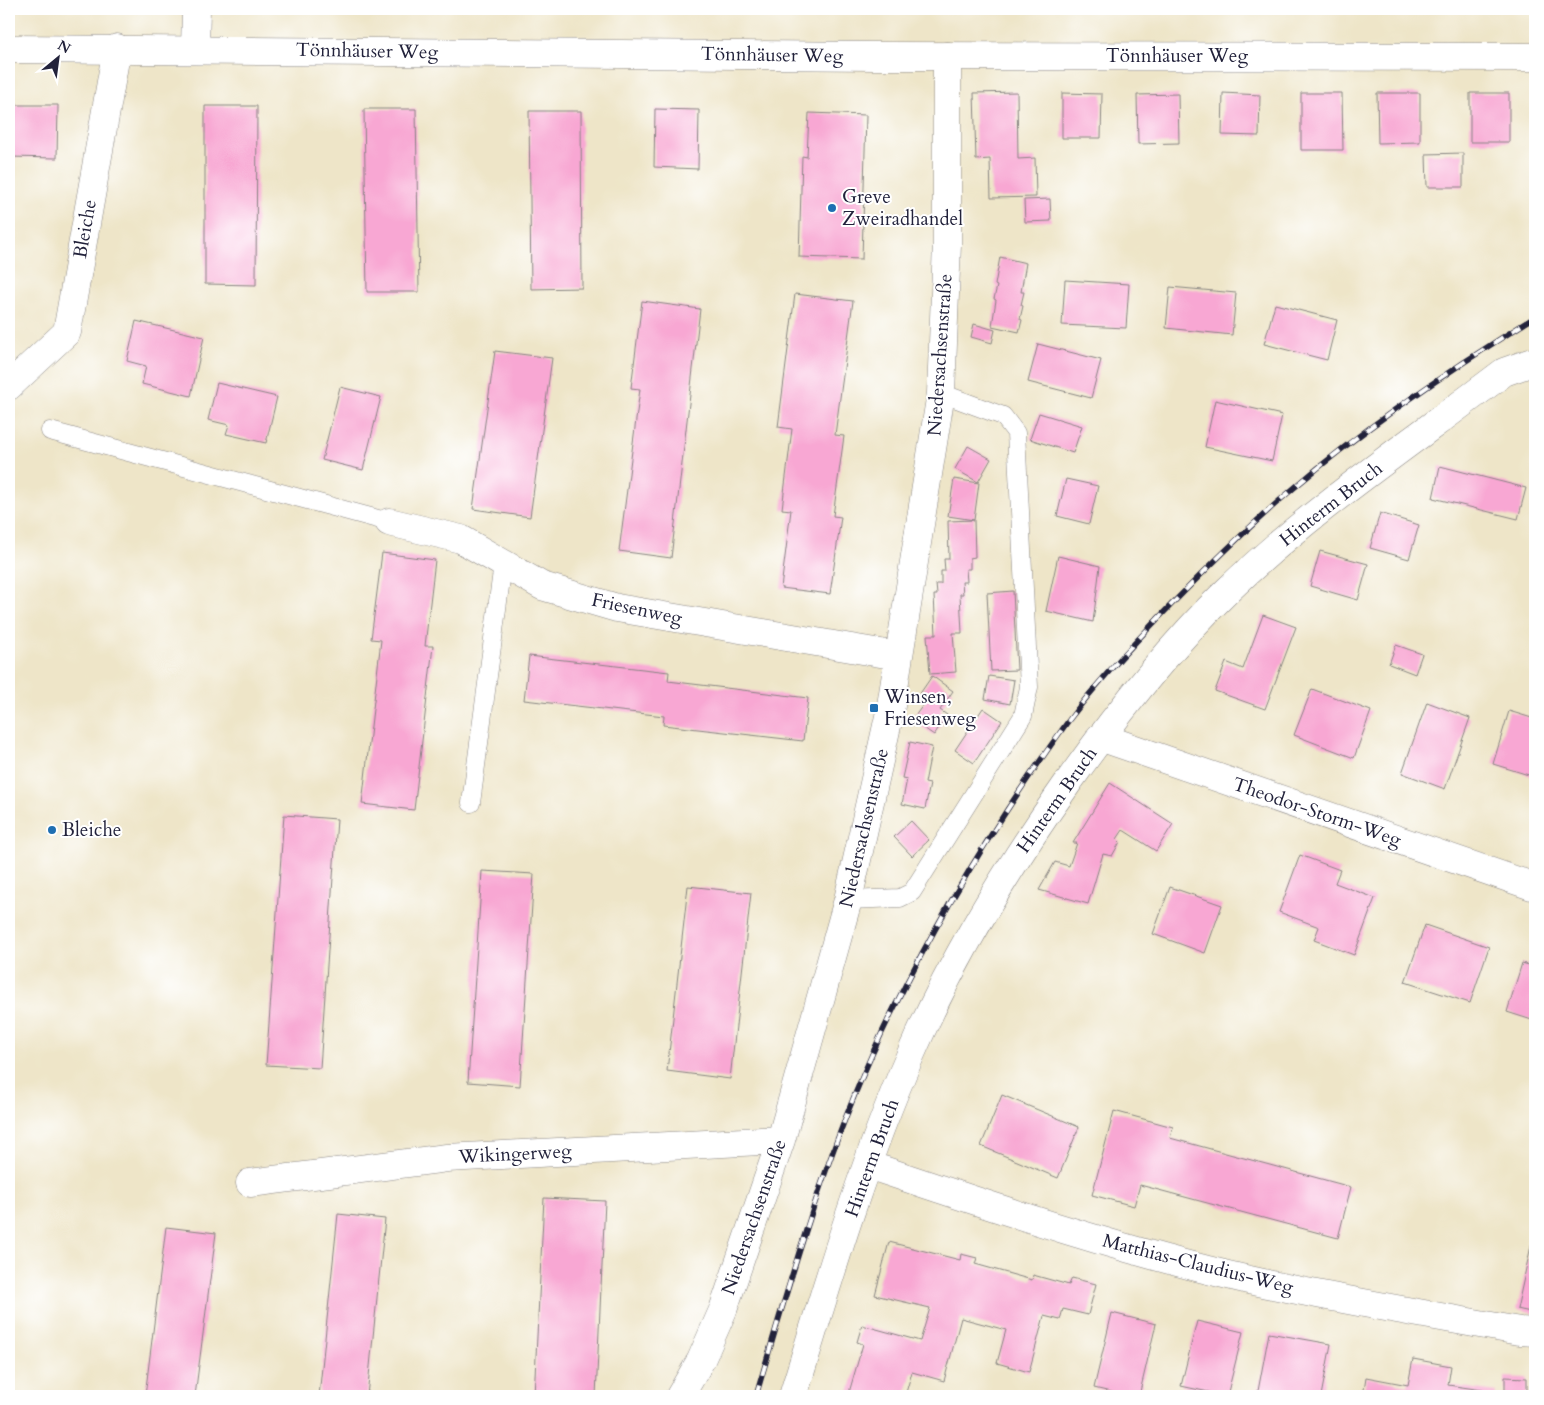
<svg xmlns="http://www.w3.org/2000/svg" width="1544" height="1405" viewBox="0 0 1544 1405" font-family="Cardo,serif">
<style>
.building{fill:#f8a7d3}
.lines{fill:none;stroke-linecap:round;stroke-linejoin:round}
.lane-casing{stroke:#888482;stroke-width:19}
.street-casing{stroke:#888482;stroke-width:29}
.secondary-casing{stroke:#888482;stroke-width:29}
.lane{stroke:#fff;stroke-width:18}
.street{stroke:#fff;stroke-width:28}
.secondary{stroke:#fff;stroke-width:28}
.rail-casing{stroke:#22223b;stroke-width:5.5}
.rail{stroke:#fff;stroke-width:4;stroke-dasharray:11;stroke-linecap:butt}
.poi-dot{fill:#1f6fb2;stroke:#fff;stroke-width:2}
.labels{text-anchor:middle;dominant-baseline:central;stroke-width:4;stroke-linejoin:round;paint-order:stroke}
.street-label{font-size:19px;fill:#22223b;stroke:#fff}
.poi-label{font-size:19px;fill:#22223b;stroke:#fff;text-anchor:start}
</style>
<rect width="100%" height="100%" fill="#fff"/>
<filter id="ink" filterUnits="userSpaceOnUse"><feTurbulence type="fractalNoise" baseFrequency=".02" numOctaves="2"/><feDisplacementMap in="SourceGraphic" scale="10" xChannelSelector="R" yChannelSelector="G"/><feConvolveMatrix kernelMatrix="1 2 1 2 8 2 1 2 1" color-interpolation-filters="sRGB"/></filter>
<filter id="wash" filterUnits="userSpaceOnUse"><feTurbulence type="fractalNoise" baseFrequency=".0096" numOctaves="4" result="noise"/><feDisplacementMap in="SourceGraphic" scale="20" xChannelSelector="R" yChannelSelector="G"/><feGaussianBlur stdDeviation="1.12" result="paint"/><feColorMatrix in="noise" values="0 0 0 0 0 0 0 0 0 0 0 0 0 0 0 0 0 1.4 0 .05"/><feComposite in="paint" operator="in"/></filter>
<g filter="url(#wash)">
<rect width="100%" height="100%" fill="#eee5c8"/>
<g id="blocks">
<!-- building -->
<path class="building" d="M 1017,92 L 1018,159 L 1035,158 L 1036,197 L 991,198 L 990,159 L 976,160 L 974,93 Z
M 1062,93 L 1102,94 L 1101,138 L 1062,138 Z
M 1223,93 L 1260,95 L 1259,136 L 1222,135 Z
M 1301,93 L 1342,93 L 1343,150 L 1301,150 Z
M 1377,93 L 1420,93 L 1420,142 L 1378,143 Z
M 1470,93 L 1509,93 L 1509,142 L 1470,142 Z
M 1178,94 L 1179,143 L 1138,144 L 1137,95 Z
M 9,105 L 58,105 L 57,158 L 9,157 Z
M 205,106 L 257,106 L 256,285 L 205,284 Z
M 364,109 L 416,109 L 419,292 L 367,292 Z
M 655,109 L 699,110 L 698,169 L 654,167 Z
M 529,111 L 581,111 L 582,288 L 531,289 Z
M 809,113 L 866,115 L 862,259 L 799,257 L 802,156 L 807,157 Z
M 1463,153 L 1463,187 L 1427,187 L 1426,154 Z
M 1050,199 L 1051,221 L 1025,222 L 1024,200 Z
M 1000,257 L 1026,263 L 1021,292 L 1024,292 L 1021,305 L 1023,306 L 1020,319 L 1022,320 L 1019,332 L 992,326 L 996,300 L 994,299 L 997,286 L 995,285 Z
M 1065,280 L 1129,284 L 1126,328 L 1062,325 Z
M 1170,287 L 1236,293 L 1232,335 L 1166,328 Z
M 795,294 L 853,301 L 835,435 L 844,436 L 833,516 L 841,517 L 830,594 L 781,588 L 791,510 L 782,509 L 792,429 L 778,427 Z
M 642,301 L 700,309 L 671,558 L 619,551 L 640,389 L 631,388 Z
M 1275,304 L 1337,320 L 1327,360 L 1264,344 Z
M 136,321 L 204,337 L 191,396 L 142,384 L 146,366 L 127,361 Z
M 974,324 L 995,330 L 992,343 L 971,337 Z
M 1038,344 L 1101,360 L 1091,398 L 1028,382 Z
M 495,351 L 552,358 L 530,517 L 473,509 Z
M 217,383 L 277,397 L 266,443 L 226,434 L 229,425 L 208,420 Z
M 340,387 L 381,397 L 363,470 L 322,460 Z
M 1215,400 L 1282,415 L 1272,461 L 1205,447 Z
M 1039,413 L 1082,426 L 1073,453 L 1030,439 Z
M 968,446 L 991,459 L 978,482 L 955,469 Z
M 1440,466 L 1526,488 L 1518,519 L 1433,498 Z
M 954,479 L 979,483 L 974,520 L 948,516 Z
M 1066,479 L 1098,486 L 1089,524 L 1057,516 Z
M 1380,513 L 1419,525 L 1409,559 L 1370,548 Z
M 974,520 L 975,557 L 970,558 L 970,569 L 966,569 L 967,582 L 962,582 L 963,594 L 960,594 L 962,633 L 953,633 L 956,672 L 930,674 L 927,635 L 936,635 L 934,595 L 937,595 L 936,584 L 941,584 L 941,571 L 945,571 L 944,559 L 949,559 L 948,521 Z
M 1320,551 L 1368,564 L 1358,600 L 1310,586 Z
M 382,553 L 435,560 L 425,646 L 433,646 L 414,810 L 362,804 L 381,640 L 371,639 Z
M 1058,556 L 1100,566 L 1093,622 L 1046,611 Z
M 1013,591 L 1017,670 L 991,671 L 987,593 Z
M 1263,615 L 1296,627 L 1265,709 L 1215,691 L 1226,662 L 1243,669 Z
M 1396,645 L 1422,654 L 1415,674 L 1389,664 Z
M 529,656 L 669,672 L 668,681 L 808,698 L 803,741 L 663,725 L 664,716 L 524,700 Z
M 932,676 L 953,691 L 940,710 L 947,715 L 934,735 L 912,720 L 926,701 L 919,695 Z
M 989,676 L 1014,680 L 1010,704 L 985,699 Z
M 1312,689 L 1371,711 L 1354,758 L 1294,735 Z
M 1427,702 L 1470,718 L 1445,789 L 1402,773 Z
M 983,708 L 1002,721 L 974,763 L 955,750 Z
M 1509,711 L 1535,719 L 1535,777 L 1493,764 Z
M 910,742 L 932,747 L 925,783 L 930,784 L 925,809 L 902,804 L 907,779 L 902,778 Z
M 1110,783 L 1173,824 L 1156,851 L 1123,830 L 1117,839 L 1120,842 L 1112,856 L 1103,854 L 1088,904 L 1039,890 L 1055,862 L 1069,866 L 1077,843 L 1073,843 Z
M 284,815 L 337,819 L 320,1068 L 266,1065 Z
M 911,821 L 929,840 L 912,856 L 894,837 Z
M 1300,855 L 1340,870 L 1335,883 L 1375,898 L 1354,955 L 1314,940 L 1319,927 L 1279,912 Z
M 482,871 L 534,874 L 520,1086 L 468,1082 Z
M 688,886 L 751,893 L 730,1079 L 667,1071 Z
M 1170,887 L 1222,905 L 1205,953 L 1153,934 Z
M 1425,925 L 1489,947 L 1470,1003 L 1405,982 Z
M 1522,963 L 1535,967 L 1535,1021 L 1507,1012 Z
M 1002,1095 L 1079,1127 L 1058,1178 L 981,1146 Z
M 1114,1111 L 1173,1127 L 1170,1138 L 1351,1187 L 1338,1238 L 1140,1185 L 1134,1206 L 1092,1195 Z
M 544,1198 L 605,1201 L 596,1396 L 534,1396 Z
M 338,1214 L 385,1219 L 367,1396 L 319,1396 Z
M 166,1227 L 216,1233 L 195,1396 L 145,1396 Z
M 1533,1237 L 1535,1238 L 1535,1313 L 1517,1309 Z
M 889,1242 L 960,1260 L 961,1254 L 977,1258 L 975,1264 L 1032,1280 L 1033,1275 L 1069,1285 L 1072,1278 L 1096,1284 L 1088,1315 L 1063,1309 L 1060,1320 L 1044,1316 L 1029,1372 L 997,1363 L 1006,1330 L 961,1318 L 944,1381 L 912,1372 L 905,1396 L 848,1396 L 863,1344 L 857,1342 L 862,1325 L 920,1341 L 930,1308 L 875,1295 Z
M 1112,1313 L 1156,1324 L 1139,1396 L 1128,1396 L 1094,1388 Z
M 1197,1321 L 1243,1332 L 1227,1396 L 1181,1386 Z
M 1269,1333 L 1331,1344 L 1321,1396 L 1287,1396 L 1258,1391 Z
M 1413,1359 L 1451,1366 L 1448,1385 L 1496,1392 L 1495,1396 L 1363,1396 L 1366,1377 L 1408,1385 Z
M 1505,1377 L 1527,1378 L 1527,1396 L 1505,1396 Z"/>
</g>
</g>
<g filter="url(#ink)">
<use href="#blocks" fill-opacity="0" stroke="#888482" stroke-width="1"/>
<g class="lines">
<defs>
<path id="lane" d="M 50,431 L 389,522
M 471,803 L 503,564
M 848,900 L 900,898 L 912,892 L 1023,716 L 1029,687 L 1016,433 L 1003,416 L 941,393"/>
<path id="street" d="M 195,49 L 196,9
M 9,386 L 67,332 L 117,48
M 389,522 L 461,539 L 542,586 L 617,608 L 898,656
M 1100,737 L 1535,887
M 868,1165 C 993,1207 1119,1250 1249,1280 C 1339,1300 1430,1315 1520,1331 L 1535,1332
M 250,1183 L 447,1158 L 781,1140
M 680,1396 L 701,1360 L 723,1310 L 781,1140 L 848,900 L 890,712 L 941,393 L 947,244 L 947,56
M 793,1396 C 828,1282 862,1165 910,1056 C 952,959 1006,870 1067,784 C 1115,716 1167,649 1227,591 C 1312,509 1411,443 1504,372 L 1535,361"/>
<path id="secondary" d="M 9,49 L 876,56 L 1535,57"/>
</defs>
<!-- lane casing -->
<use href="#lane" class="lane-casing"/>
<!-- street casing -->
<use href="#street" class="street-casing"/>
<!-- secondary casing -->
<use href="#secondary" class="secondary-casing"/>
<!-- lane -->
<use href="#lane" class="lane"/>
<!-- street -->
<use href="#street" class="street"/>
<!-- secondary -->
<use href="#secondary" class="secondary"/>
<defs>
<path id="rail" d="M 756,1396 C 794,1267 831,1135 891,1014 C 941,912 1002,812 1069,720 C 1099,680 1135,642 1169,607 C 1209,566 1250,525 1294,488 C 1369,424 1451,369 1535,317"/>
</defs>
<!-- rail casing -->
<use href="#rail" class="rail-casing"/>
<!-- rail -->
<use href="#rail" class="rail"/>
</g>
</g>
<!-- markers -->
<g class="poi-dot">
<circle cx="832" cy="208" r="5"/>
<rect x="869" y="703" width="10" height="10" rx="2.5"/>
<circle cx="52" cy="830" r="5"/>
</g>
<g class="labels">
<!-- street labels -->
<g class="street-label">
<text transform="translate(367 51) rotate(1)">Tönnhäuser Weg</text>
<text transform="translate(772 55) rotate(1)">Tönnhäuser Weg</text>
<text x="1177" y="56">Tönnhäuser Weg</text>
<text transform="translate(85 229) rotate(-80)">Bleiche</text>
<text transform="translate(940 355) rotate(-86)">Niedersachsenstraße</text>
<text transform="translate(1331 504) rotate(-38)">Hinterm Bruch</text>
<text transform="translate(637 609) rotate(12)">Friesenweg</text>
<text transform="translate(1057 800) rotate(-55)">Hinterm Bruch</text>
<text transform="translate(1317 812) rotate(19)">Theodor-Storm-Weg</text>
<text transform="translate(864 828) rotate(-77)">Niedersachsenstraße</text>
<text transform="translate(515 1154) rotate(-3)">Wikingerweg</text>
<text transform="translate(872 1158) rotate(-70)">Hinterm Bruch</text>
<text transform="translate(754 1217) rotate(-71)">Niedersachsenstraße</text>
<text transform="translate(1198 1264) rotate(14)">Matthias-Claudius-Weg</text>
</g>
<!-- poi labels -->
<g class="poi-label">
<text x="842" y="197">Greve<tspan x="842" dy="22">Zweiradhandel</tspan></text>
<text x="884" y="697">Winsen,<tspan x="884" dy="22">Friesenweg</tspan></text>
<text x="62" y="830">Bleiche</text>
</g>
</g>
<!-- margin -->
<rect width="1544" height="1405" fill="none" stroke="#fff" stroke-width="30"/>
<!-- north arrow -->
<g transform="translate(58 58) rotate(29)" stroke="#ffffff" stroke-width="4" paint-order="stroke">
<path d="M0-4L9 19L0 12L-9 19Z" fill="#22223b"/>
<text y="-8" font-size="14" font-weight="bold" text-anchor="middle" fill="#22223b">N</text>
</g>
</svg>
